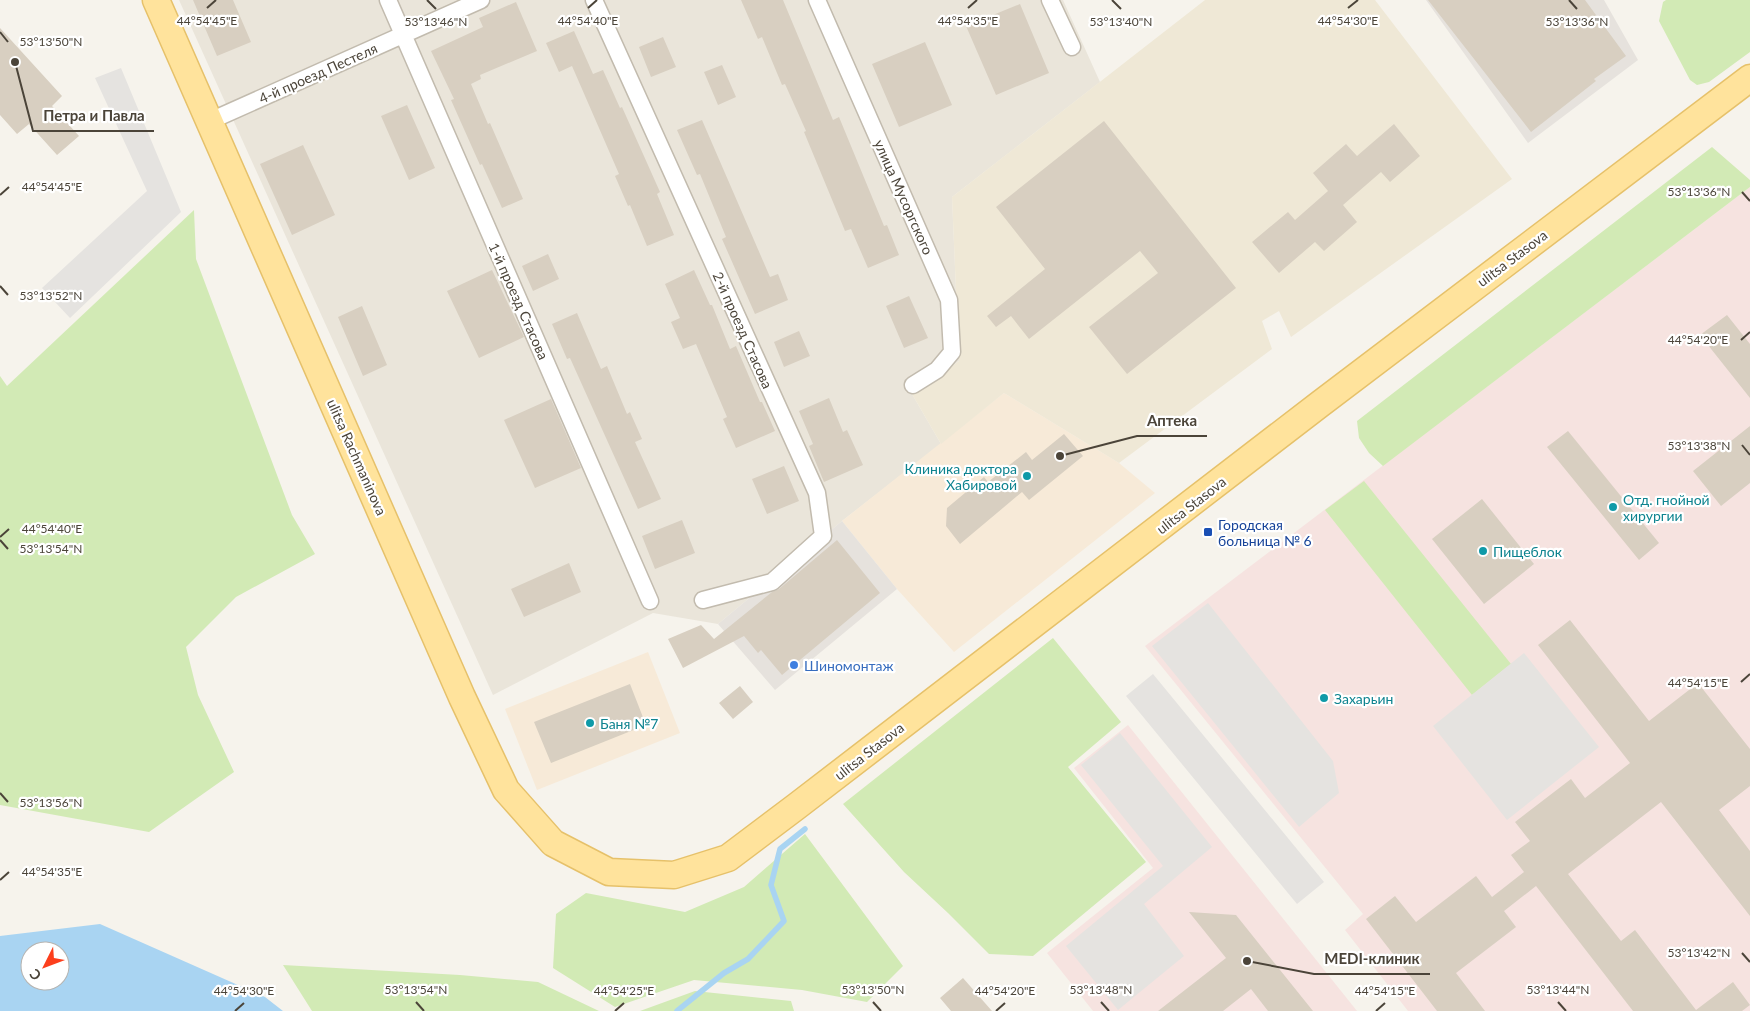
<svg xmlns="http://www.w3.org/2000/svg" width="1750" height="1011" viewBox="0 0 1750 1011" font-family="Lato,sans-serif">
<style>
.residential{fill:#eae5da}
.commercial{fill:#f7ead8}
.industrial{fill:#e6e2dd}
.education{fill:#efe8d6}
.medical{fill:#f6e3e0}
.green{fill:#d2eab5}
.parking{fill:#e5e3e0}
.water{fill:#a9d4f2;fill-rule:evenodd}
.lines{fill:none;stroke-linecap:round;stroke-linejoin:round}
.stream{stroke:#a9d4f2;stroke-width:5.5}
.building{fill:#d8cfc1}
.minor-casing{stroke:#c2bbae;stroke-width:19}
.primary-casing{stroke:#e6c16a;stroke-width:29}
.minor{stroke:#fff;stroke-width:16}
.primary{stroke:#ffe39c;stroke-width:26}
.ticks{fill:none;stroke:#4b4439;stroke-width:2}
.culture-dot{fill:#0f9aa8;stroke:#fff;stroke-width:2}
.transit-dot{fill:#1a4fb4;stroke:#fff;stroke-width:2}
.shop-dot{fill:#3f7fe0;stroke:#fff;stroke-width:2}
.labels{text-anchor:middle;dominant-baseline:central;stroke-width:4.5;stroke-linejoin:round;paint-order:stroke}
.street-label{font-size:14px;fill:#4b4439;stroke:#fff}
.culture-label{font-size:14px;fill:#0d838f;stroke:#fff;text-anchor:start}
.transit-label{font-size:14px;fill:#164399;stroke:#fff;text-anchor:start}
.shop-label{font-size:14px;fill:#366cbe;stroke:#fff;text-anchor:start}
.ticks-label{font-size:12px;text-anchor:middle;fill:#4b4439;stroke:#fff;stroke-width:4.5;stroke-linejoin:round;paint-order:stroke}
.leader{fill:none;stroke:#4b4439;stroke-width:2}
.callout-dot{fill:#4b4439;stroke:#fff;stroke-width:2}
.callout-label{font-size:15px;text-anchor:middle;font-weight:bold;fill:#4b4439;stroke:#fff;stroke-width:4.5;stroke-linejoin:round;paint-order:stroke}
</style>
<rect width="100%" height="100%" fill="#f6f3ec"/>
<!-- residential -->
<path class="residential" d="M 179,0 L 1063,0 L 1100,82 L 952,197 L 959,361 L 912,394 L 941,444 L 842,521 L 718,624 L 653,613 L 493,695 Z"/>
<!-- commercial -->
<path class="commercial" d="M 1004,393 L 1119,463 L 1155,493 L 954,652 L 897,589 L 842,521 Z
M 648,652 L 680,733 L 537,790 L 505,709 Z"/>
<!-- industrial -->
<path class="industrial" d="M 1426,0 L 1604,0 L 1638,60 L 1528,143 Z
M 842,521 L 897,589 L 775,690 L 718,624 Z"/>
<!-- education -->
<path class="education" d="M 1205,0 L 1375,0 L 1512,179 L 1291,337 L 1279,311 L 1262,321 L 1272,349 L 1119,463 L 1004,393 L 941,444 L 912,394 L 959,361 L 952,197 Z"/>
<!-- medical -->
<path class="medical" d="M 1750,187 L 1750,1011 L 1408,1011 L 1345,930 L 1363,914 L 1145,646 Z
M 1128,725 L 1357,1011 L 1093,1011 L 1047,953 L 1153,868 L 1074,768 Z"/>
<!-- green -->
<path class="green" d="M 1666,0 L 1750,0 L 1750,52 L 1709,82 L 1697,85 L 1690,80 L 1659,21 L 1663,2 Z
M 1712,147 L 1750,180 L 1750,187 L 1383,466 L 1369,453 L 1359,438 L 1357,421 Z
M 194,210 L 196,259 L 292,515 L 315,554 L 236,597 L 186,647 L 198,695 L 234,772 L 149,832 L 0,805 L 0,376 L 7,386 Z
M 1364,481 L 1511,664 L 1472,695 L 1325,510 Z
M 1053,638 L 1121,722 L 1068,767 L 1146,862 L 1033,956 L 989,954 L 948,913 L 904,872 L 843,804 Z
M 805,834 L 903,966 L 867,1002 L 802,990 L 694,980 L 615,1007 L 553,968 L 556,914 L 586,893 L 685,912 L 744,887 Z
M 283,965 L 460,975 L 538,982 L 599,1011 L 312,1011 Z
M 695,991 L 791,1001 L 794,1011 L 640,1011 Z"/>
<!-- parking -->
<path class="parking" d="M 121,68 L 181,212 L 70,318 L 42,288 L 147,191 L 95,78 Z
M 1208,603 L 1333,761 L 1339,793 L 1299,827 L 1152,646 Z
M 1524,653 L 1599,747 L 1507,820 L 1433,726 Z
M 1153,674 L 1324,882 L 1297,904 L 1126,696 Z
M 1120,733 L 1212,847 L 1144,904 L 1184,956 L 1118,1010 L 1066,946 L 1163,866 L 1081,765 Z"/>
<!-- water -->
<path class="water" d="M 100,924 L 265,997 L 283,1011 L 0,1011 L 0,936 ZM 30,951 L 60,951 L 60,981 L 30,981 Z"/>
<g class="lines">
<!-- stream -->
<path class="stream" d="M 677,1011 L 724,973 L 748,959 L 784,921 L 771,885 L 780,849 L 805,829"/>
</g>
<!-- building -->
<path class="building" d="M 193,0 L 233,0 L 251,42 L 217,56 Z
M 741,0 L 783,0 L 833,120 L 839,117 L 884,226 L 887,225 L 899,255 L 868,268 L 851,229 L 845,231 L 804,132 L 806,131 L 785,84 L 782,85 L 762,37 L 758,39 Z
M 1428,0 L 1585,0 L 1626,56 L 1594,79 L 1596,81 L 1531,132 Z
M 516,2 L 537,51 L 480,75 L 481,79 L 471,84 L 488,124 L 490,123 L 523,199 L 502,208 L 482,164 L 480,165 L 451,100 L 454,99 L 431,51 L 483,27 L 479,18 Z
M 1020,4 L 1049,73 L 996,95 L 966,26 Z
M 0,28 L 62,96 L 52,106 L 79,136 L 57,155 L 29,124 L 17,134 L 0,115 Z
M 574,31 L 593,74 L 603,70 L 620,108 L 622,107 L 660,192 L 657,194 L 674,235 L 647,246 L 630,205 L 628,206 L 615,176 L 619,174 L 572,66 L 559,72 L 546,43 Z
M 663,37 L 676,67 L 651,77 L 639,47 Z
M 925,42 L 952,105 L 899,127 L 872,64 Z
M 722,65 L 736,97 L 718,105 L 704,72 Z
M 407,105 L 435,168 L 409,180 L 381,116 Z
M 702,120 L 770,277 L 778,274 L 788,300 L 755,314 L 722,239 L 726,237 L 700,174 L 697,175 L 677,130 Z
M 1104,121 L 1236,288 L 1127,374 L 1089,327 L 1158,273 L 1140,251 L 1029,339 L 1011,316 L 996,327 L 987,316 L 1045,269 L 996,207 Z
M 1394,124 L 1420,156 L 1390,182 L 1381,172 L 1343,205 L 1357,222 L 1324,251 L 1315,242 L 1279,273 L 1252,242 L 1288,212 L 1295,220 L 1328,191 L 1313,173 L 1346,144 L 1357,156 Z
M 303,145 L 335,215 L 292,235 L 260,164 Z
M 548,254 L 559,279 L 533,291 L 522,266 Z
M 492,270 L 524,337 L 479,358 L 447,291 Z
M 694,270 L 710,305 L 712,305 L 730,349 L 736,346 L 760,402 L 762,402 L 775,431 L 736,448 L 723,419 L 727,417 L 696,344 L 683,349 L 671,322 L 680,318 L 665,284 Z
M 909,296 L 928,338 L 904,348 L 886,306 Z
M 362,306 L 387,365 L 363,376 L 338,317 Z
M 577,313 L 601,369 L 607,366 L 627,414 L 630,412 L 642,439 L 635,442 L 661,499 L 638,509 L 570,358 L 567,359 L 552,324 Z
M 1727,315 L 1750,344 L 1750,398 L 1700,335 Z
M 799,331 L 810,356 L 784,367 L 774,342 Z
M 829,398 L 843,432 L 847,430 L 863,465 L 824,482 L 809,446 L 813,444 L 799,411 Z
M 551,399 L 581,468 L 535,488 L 504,420 Z
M 1750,426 L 1750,483 L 1721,506 L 1693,471 Z
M 1568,431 L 1659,543 L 1639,560 L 1547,447 Z
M 1064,434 L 1083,456 L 1029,500 L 1022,492 L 960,544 L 946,526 L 947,508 L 984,477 L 988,482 L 1026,452 L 1032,460 Z
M 784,466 L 799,501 L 767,514 L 752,479 Z
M 1482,499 L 1534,564 L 1484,604 L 1432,539 Z
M 682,520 L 695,553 L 655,569 L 642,536 Z
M 837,540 L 880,593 L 782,675 L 761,650 L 758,653 L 744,636 L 683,668 L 668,639 L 701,625 L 714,639 L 772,592 L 779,589 Z
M 569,563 L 581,592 L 524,617 L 511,589 Z
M 1570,620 L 1649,721 L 1698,683 L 1750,749 L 1750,786 L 1719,810 L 1750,851 L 1750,916 L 1661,802 L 1568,874 L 1621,941 L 1635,930 L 1696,1010 L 1733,982 L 1750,1005 L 1742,1011 L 1633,1011 L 1536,886 L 1504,911 L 1516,927 L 1456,973 L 1485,1011 L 1437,1011 L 1366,919 L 1395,896 L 1416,922 L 1476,876 L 1492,897 L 1524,872 L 1511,855 L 1530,841 L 1515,822 L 1571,779 L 1585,798 L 1630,763 L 1538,645 Z
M 630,684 L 646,725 L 551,763 L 534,722 Z
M 740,686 L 753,702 L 733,719 L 719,703 Z
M 1189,912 L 1236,915 L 1313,1011 L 1268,1011 L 1251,989 L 1223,1011 L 1158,1011 L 1226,958 Z
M 963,978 L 992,1011 L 951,1011 L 940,998 Z"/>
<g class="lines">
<defs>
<path id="minor" d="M 388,0 L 650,601
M 594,0 L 817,493 L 823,536 L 772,582 L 703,600
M 817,0 L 949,300 L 952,352 L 937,370 L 913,385
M 1050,0 L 1072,47
M 210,121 L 481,0"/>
<path id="primary" d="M 156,0 L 462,697 L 506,790 L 553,843 L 609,872 L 674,875 L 728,858 L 797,806 L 1320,404 L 1750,78"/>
</defs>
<!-- minor casing -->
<use href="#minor" class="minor-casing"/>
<!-- primary casing -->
<use href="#primary" class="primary-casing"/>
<!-- minor -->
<use href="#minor" class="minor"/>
<!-- primary -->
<use href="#primary" class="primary"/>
</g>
<!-- ticks -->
<path class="ticks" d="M 427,0 L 436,9M 1112,0 L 1121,9M 1569,0 L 1577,9M 207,8 L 216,0M 588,8 L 597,0M 968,8 L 977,0M 1348,8 L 1358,0M 0,32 L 8,42M 1742,192 L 1750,201M 0,195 L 9,187M 0,286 L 8,295M 1741,340 L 1750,332M 1742,445 L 1750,455M 0,537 L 9,529M 0,540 L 8,549M 1741,682 L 1750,674M 0,793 L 8,802M 0,880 L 9,872M 1742,953 L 1750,962M 416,1002 L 424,1011M 873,1002 L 881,1011M 1101,1002 L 1109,1011M 1558,1002 L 1566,1011M 235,1011 L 244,1003M 615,1011 L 624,1003M 996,1011 L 1005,1003M 1376,1011 L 1385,1003"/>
<!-- markers -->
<g class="culture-dot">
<circle cx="1027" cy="476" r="5"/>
<circle cx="1613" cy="507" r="5"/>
<circle cx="1483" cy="551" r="5"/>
<circle cx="1324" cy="698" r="5"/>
<circle cx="590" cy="723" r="5"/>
</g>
<rect class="transit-dot" x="1203" y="527" width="10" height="10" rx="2.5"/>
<circle class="shop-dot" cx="794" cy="665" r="5"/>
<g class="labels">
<!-- street labels -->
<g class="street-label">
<text transform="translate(318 73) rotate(-24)">4-й проезд Пестеля</text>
<text transform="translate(904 197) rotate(66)">улица Мусоргского</text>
<text transform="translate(1512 258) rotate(-37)">ulitsa Stasova</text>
<text transform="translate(519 301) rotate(66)">1-й проезд Стасова</text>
<text transform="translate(743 330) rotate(66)">2-й проезд Стасова</text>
<text transform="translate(357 457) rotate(66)">ulitsa Rachmaninova</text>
<text transform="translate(1191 505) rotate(-38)">ulitsa Stasova</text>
<text transform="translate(869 751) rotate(-38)">ulitsa Stasova</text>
</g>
<!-- culture labels -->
<g class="culture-label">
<text x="1017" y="468" text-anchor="end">Клиника доктора<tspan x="1017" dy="16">Хабировой</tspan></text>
<text x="1623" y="499">Отд. гнойной<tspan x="1623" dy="16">хирургии</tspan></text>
<text x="1493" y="551">Пищеблок</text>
<text x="1334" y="698">Захарьин</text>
<text x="600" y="723">Баня №7</text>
</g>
<!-- transit labels -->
<g class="transit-label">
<text x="1218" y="524">Городская<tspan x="1218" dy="16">больница № 6</tspan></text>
</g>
<!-- shop labels -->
<g class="shop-label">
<text x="804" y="665">Шиномонтаж</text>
</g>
</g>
<g class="ticks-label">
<text x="207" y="25">44°54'45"E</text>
<text x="588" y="25">44°54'40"E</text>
<text x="968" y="25">44°54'35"E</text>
<text x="1348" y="25">44°54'30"E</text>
<text x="436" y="26">53°13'46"N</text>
<text x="1121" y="26">53°13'40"N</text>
<text x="1577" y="26">53°13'36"N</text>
<text x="51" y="46">53°13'50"N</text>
<text x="52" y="191">44°54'45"E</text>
<text x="1699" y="196">53°13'36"N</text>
<text x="51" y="300">53°13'52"N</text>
<text x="1698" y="344">44°54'20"E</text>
<text x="1699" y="450">53°13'38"N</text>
<text x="52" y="533">44°54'40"E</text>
<text x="51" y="553">53°13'54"N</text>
<text x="1698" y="687">44°54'15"E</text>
<text x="51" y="807">53°13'56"N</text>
<text x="52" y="876">44°54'35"E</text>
<text x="1699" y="957">53°13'42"N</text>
<text x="416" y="994">53°13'54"N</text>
<text x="873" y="994">53°13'50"N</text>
<text x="1101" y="994">53°13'48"N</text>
<text x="1558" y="994">53°13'44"N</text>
<text x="244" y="995">44°54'30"E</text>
<text x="624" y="995">44°54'25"E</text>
<text x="1005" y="995">44°54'20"E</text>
<text x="1385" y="995">44°54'15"E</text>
</g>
<!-- callouts -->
<path class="leader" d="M15 62L33 131H154M1060 456L1137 436H1207M1247 961L1314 974H1430"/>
<g class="callout-dot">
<circle cx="15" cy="62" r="5"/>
<circle cx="1060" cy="456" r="5"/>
<circle cx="1247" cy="961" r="5"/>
</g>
<g class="callout-label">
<text x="94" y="121">Петра и Павла</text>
<text x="1172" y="426">Аптека</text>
<text x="1372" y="964">MEDI-клиник</text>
</g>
<!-- north arrow -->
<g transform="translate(45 966) rotate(228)"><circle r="24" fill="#ffffff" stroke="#b7b4b0"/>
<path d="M0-4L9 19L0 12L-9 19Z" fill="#fc3f1d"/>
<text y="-8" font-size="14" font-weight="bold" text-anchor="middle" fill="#4b4439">С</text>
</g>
</svg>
